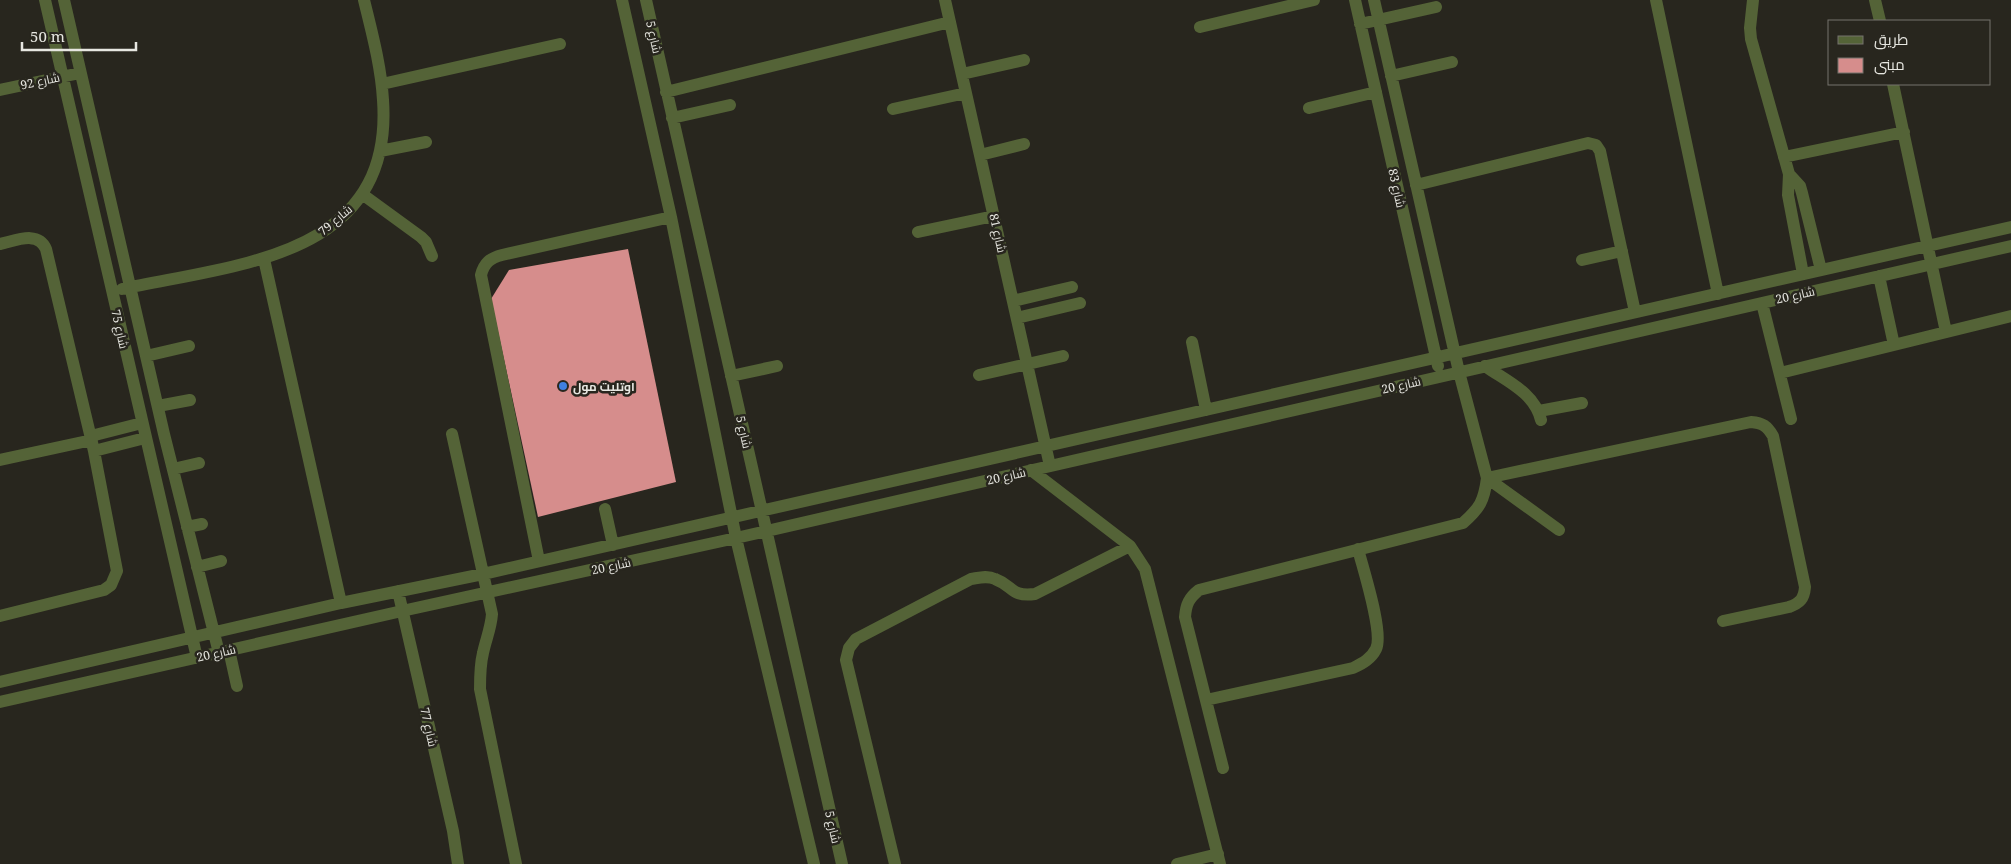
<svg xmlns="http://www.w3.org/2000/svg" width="2011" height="864" viewBox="0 0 2011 864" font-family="'Noto Serif',Cairo,serif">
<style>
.building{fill:#d68d8c}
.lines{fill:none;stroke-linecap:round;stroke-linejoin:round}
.minor{stroke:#546337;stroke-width:12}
.shop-dot{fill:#3f7fe0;stroke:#28261e;stroke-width:2}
.labels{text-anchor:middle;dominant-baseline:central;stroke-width:5;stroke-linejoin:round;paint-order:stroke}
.street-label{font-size:12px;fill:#e7e7e1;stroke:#28261e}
.poi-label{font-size:12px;font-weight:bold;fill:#e7e7e1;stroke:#28261e;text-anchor:start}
</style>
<rect width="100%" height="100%" fill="#28261e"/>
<!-- building -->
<path class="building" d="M 628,249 L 676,482 L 538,517 L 491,299 L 509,270 Z"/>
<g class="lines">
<!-- minor -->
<path class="minor" d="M 45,0 L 197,658
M 64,0 L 164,434 L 219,653
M 622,0 L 671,217 L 736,538 L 814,864
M 646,0 L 842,864
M 945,0 L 1050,466
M 1355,0 L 1438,366
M 1656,0 L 1718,294
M 1753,0 L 1750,28 L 1751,39 L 1789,174 L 1788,195 L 1803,274
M 1875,0 L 1880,21
M 1360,24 L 1436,7
M 1200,27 L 1314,0
M 962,74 L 1024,60
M 1391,76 L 1452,62
M 382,84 L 560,44
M 1893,84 L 1946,332
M 0,90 L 80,73
M 666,92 L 950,22
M 1309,108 L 1376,92
M 893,109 L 966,93
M 672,118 L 730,105
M 380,151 L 426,142
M 980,155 L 1024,144
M 1784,157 L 1904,132
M 1789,174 L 1800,186 L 1802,193 L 1821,270
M 1416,185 L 1588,143 L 1596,145 L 1600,151 L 1635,312
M 362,194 L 421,237 L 426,242 L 432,256
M 918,232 L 994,216
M 0,244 C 15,241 38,230 46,249 L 94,451 L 117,571 L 111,585 L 104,590 L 0,616
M 264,259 L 341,603
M 1582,260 L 1622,251
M 1879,276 L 1894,345
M 122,289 C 236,264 394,258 383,100 C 381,66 372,33 364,0
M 1013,301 L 1072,287
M 1762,303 L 1791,419
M 1017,318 L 1080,303
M 1192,342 L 1206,410
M 146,356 L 189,346
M 1485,366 C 1506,381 1534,392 1541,420
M 1780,373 L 2011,316
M 979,375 L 1063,356
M 731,376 L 777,366
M 158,406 L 190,400
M 1539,411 L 1582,403
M 452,434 L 492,614 C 491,628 486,639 483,653 C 480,665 480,677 480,689 L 516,864
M 91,436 L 142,423
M 94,451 L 145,438
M 0,460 L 92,440
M 173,469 L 199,463
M 1031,470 L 1130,546 L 1145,569 L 1220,864
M 1487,478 L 1751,422 C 1763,423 1767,426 1773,436 L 1805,587 C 1804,599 1800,603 1789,607 L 1723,621
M 1487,478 L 1559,530
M 605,509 L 613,545
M 187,527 L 202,524
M 539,561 L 481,275 C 484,263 490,258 502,255 L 671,217
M 197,567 L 221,561
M 398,591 L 453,831 L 458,864
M 229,650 L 237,686
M 0,682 L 341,603 L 483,574 L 2011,227
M 1206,700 L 1353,668 C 1363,663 1371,659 1376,649 C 1384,633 1363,569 1358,549
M 0,702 L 402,611 L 736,538 L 2011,246
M 1223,768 L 1185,617 C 1186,604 1189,598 1199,590 L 1463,523 C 1480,508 1484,501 1487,478 L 1459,372 L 1374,0
M 895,864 L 846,660 L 849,648 L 856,639 L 971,579 C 978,578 987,575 995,579 C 1014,586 1010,597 1035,594 L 1130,546
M 1177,864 L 1218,854"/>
</g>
<!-- markers -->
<circle class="shop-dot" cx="563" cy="386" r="5"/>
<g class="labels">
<!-- street labels -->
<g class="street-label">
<text transform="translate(654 37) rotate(77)">شارع 5</text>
<text transform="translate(40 81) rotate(-12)">شارع 92</text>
<text transform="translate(1397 188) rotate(77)">شارع 83</text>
<text transform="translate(335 220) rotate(-40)">شارع 79</text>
<text transform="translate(998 233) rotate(77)">شارع 81</text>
<text transform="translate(1795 295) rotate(-13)">شارع 20</text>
<text transform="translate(120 329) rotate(77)">شارع 75</text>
<text transform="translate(1401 385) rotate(-13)">شارع 20</text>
<text transform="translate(744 432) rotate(77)">شارع 5</text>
<text transform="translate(1006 476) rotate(-13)">شارع 20</text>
<text transform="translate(611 566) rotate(-12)">شارع 20</text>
<text transform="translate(216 653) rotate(-13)">شارع 20</text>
<text transform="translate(429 727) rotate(77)">شارع 77</text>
<text transform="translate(833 827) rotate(77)">شارع 5</text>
</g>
<!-- poi labels -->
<g class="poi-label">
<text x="573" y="386">اوتليت مول</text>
</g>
</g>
<!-- legend -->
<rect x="1828" y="20" width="162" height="65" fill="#28261e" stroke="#74736c"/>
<rect x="1838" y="36" width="25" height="8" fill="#546337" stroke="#74736c"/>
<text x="1874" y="45" font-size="15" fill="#e7e7e1">طريق</text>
<rect x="1838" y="58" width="25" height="15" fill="#d68d8c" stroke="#74736c"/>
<text x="1874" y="70" font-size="15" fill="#e7e7e1">مبنى</text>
<!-- scale -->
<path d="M22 42v8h114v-8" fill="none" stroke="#e7e7e1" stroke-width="2.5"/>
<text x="30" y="42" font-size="15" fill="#e7e7e1" stroke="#28261e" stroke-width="4" paint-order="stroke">50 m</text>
</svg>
